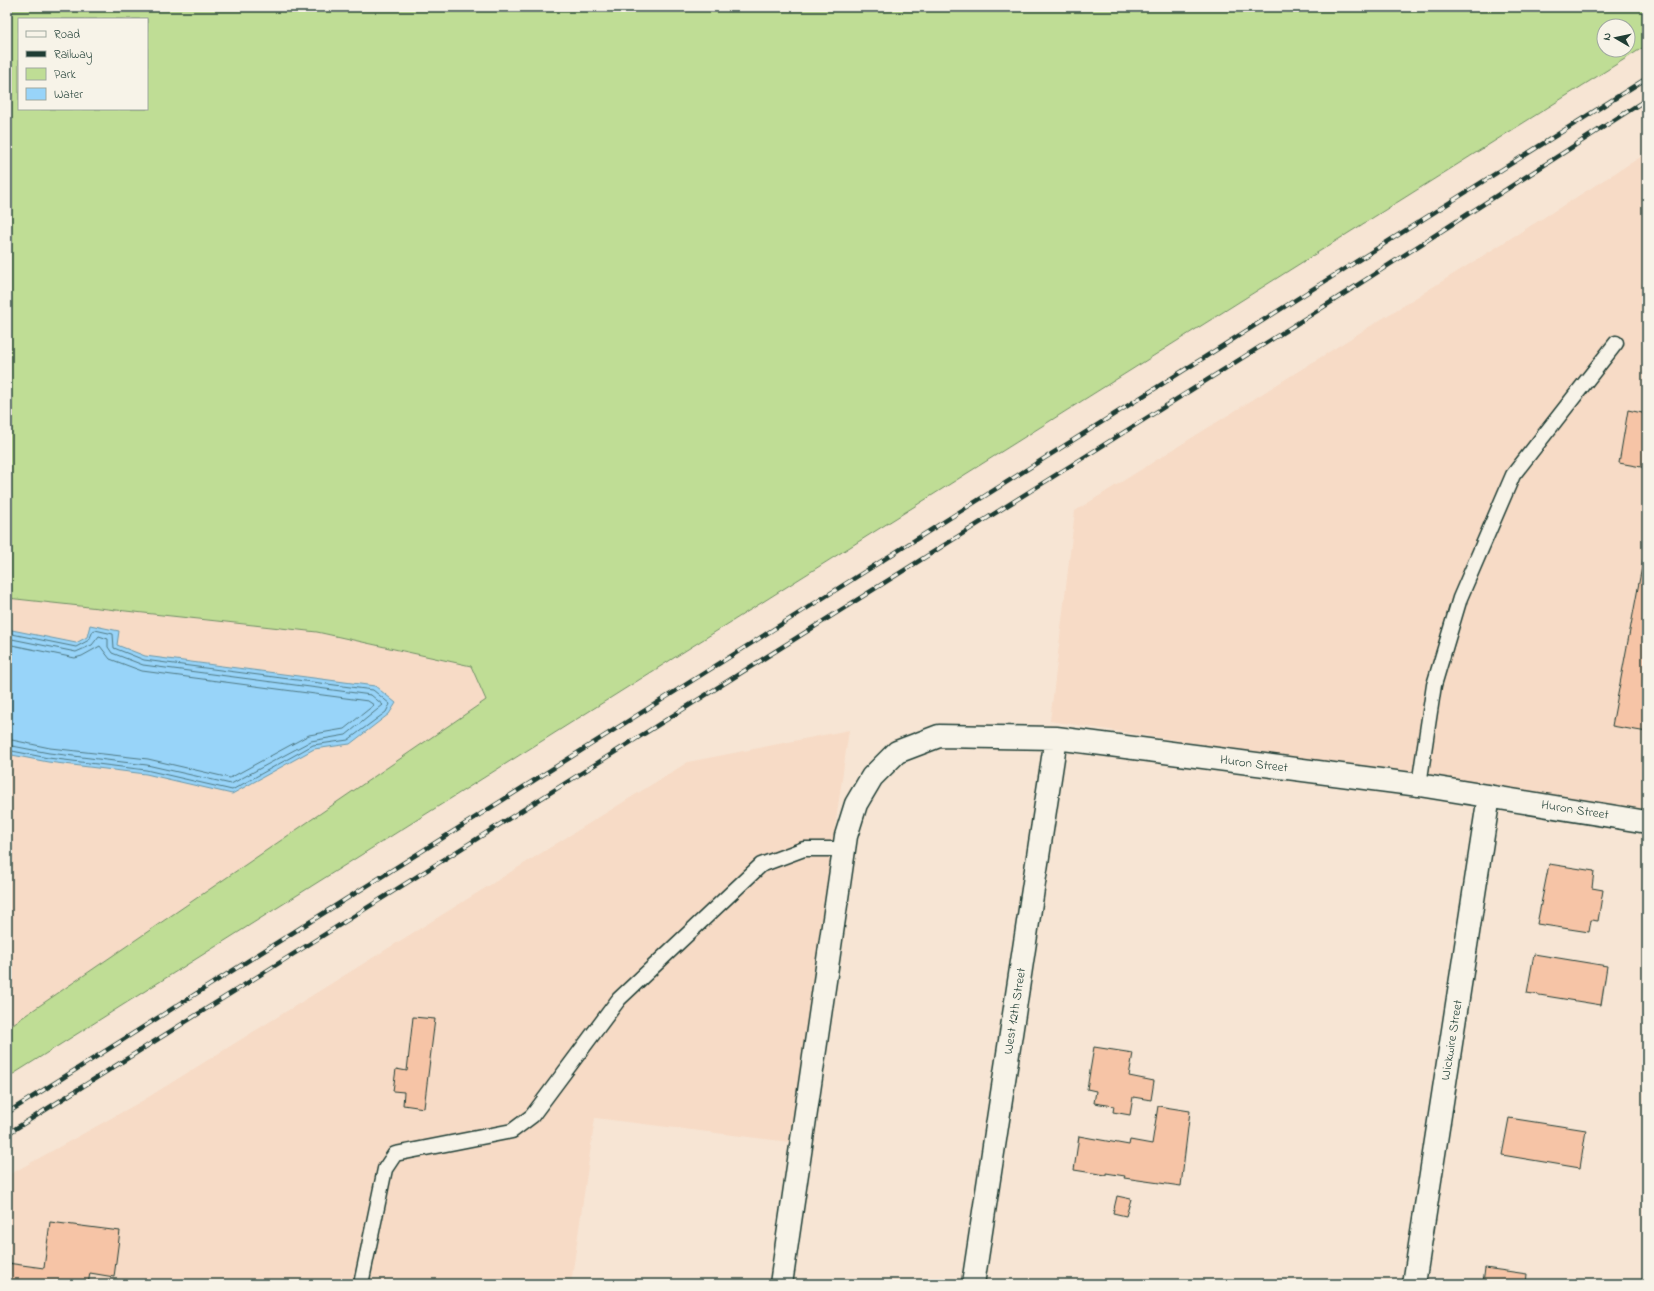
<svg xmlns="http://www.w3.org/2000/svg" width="1654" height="1291" viewBox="0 0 1654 1291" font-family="'Indie Flower',sans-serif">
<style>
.built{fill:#f7dbc6}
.green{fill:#bfdd95;stroke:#6f8d64;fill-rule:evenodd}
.water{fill:#98d4f9;stroke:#6898aa}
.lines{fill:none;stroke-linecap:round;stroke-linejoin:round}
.shore{stroke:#4f7983;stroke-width:1}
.building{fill:#f6c4a6;stroke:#1f3d34}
.lane-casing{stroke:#1f3d34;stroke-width:17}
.street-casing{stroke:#1f3d34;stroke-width:25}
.lane{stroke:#f7f3e8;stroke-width:14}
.street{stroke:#f7f3e8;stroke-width:22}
.rail-casing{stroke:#1f3d34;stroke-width:4.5}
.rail{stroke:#f7f3e8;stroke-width:3;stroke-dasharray:9;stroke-linecap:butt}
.labels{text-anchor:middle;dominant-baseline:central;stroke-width:3.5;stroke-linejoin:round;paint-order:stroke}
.street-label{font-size:13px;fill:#1f3d34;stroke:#f7f3e8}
</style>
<rect width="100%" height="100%" fill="#f7e5d4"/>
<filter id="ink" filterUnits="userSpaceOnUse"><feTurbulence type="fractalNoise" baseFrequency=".025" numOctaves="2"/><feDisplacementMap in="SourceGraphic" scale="8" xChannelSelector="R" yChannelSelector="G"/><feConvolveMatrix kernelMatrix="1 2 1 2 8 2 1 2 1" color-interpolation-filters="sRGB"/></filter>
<g filter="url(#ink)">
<!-- built -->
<path class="built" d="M 1647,153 L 1647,812 L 1050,721 L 1075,511 Z
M 7,598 L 317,632 L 471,666 L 486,701 L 7,1030 Z
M 849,730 L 790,1142 L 595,1118 L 571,1284 L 7,1284 L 7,1176 L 142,1101 L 688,762 Z"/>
<!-- green -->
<path class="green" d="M 7,7 L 1647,7 L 1647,45 L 7,1078 L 7,1028 L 486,700 L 471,666 L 317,632 L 7,598 ZM 19,19 L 147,19 L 147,109 L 19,109 ZM 1604,26 L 1628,26 L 1628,50 L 1604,50 Z"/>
<!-- water -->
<path class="water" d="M 90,625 L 119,631 L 117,645 L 145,656 L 375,686 L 396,703 L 389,714 L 350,744 L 314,749 L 232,794 L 146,774 L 48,762 L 7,754 L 7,629 L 76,643 L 87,637 Z"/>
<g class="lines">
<!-- shore -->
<path class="shore" d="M 7,633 L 76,647 L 89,640 L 93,631 L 95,630 L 113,634 L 114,648 L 144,660 L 373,690 L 390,704 L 386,712 L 348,740 L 313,745 L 232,790 L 146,770 L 48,758 L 7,750
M 7,638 L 76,652 L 92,645 L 99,636 L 108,639 L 108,647 L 112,653 L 143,665 L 371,695 L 383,705 L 346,735 L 311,741 L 231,784 L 147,765 L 49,753 L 7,745
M 7,644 L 75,658 L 82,656 L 100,646 L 110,659 L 142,671 L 368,701 L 374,705 L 344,729 L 309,735 L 230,778 L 148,759 L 50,748 L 7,739"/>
</g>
<!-- building -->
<path class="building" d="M 1628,410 L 1647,414 L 1647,468 L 1619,463 Z
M 1647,540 L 1647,732 L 1612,726 Z
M 1549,864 L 1594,871 L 1592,888 L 1603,890 L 1598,921 L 1591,920 L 1589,932 L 1537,924 Z
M 1534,954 L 1607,966 L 1601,1005 L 1527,993 Z
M 413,1017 L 435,1019 L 424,1108 L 403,1105 L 404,1092 L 393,1091 L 396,1069 L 407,1071 Z
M 1094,1047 L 1133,1053 L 1129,1076 L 1154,1081 L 1151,1100 L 1133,1097 L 1130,1115 L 1113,1112 L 1114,1106 L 1094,1103 L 1096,1091 L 1087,1089 Z
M 1158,1106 L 1190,1111 L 1181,1186 L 1124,1178 L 1125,1176 L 1106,1173 L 1106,1175 L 1074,1170 L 1079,1136 L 1129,1145 L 1130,1140 L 1152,1144 Z
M 1509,1118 L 1586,1130 L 1580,1168 L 1502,1155 Z
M 1117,1196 L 1131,1199 L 1126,1216 L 1113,1213 Z
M 50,1222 L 120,1231 L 114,1277 L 90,1273 L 88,1284 L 7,1284 L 7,1263 L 44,1268 Z
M 1485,1268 L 1527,1274 L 1526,1284 L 1483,1284 Z"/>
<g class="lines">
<defs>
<path id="lane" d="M 1419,785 L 1434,685 L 1460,598 L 1513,475 L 1616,343
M 361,1284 L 385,1169 L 395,1154 L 512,1131 L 532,1116 L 619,999 L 761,865 L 804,849 L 844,849"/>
<path id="street" d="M 781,1284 L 846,836 L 856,804 L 872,777 L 897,752 L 939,736 L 1056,738 L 1419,785 L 1647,822
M 973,1284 L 1056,738
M 1414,1284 L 1489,796"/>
</defs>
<!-- lane casing -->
<use href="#lane" class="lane-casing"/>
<!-- street casing -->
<use href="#street" class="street-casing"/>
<!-- lane -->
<use href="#lane" class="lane"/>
<!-- street -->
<use href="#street" class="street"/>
<defs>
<path id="rail" d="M 7,1113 L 1647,78
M 7,1134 L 1328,304 L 1647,99"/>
</defs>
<!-- rail casing -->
<use href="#rail" class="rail-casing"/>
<!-- rail -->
<use href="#rail" class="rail"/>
</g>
</g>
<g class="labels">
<!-- street labels -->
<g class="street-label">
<text transform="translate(1254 764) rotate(7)">Huron Street</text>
<text transform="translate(1575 810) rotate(9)">Huron Street</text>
<text transform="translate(1015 1011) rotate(-81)">West 12th Street</text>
<text transform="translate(1452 1040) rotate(-81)">Wickwire Street</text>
</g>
</g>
<!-- margin -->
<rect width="1654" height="1291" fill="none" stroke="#f7f3e8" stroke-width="24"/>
<rect x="12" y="12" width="1630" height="1267" fill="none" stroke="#1f3d34" stroke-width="1.5" filter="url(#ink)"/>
<!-- legend -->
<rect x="18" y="18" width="130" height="92" fill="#f7f3e8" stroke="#a1aaa0"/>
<rect x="26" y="31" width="20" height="6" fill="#f7f3e8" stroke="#a1aaa0"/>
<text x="54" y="38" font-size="12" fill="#1f3d34">Road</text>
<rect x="26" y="51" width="20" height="6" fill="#1f3d34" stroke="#a1aaa0"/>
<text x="54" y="58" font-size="12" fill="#1f3d34">Railway</text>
<rect x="26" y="68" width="20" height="12" fill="#bfdd95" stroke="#a1aaa0"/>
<text x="54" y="78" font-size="12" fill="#1f3d34">Park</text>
<rect x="26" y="88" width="20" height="12" fill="#98d4f9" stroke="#a1aaa0"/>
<text x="54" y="98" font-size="12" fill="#1f3d34">Water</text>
<!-- north arrow -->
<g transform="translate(1616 38) rotate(279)"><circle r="19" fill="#f7f3e8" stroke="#a1aaa0"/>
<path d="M0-3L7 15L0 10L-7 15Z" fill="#1f3d34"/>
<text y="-6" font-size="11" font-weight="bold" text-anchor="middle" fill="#1f3d34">N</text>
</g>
</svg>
